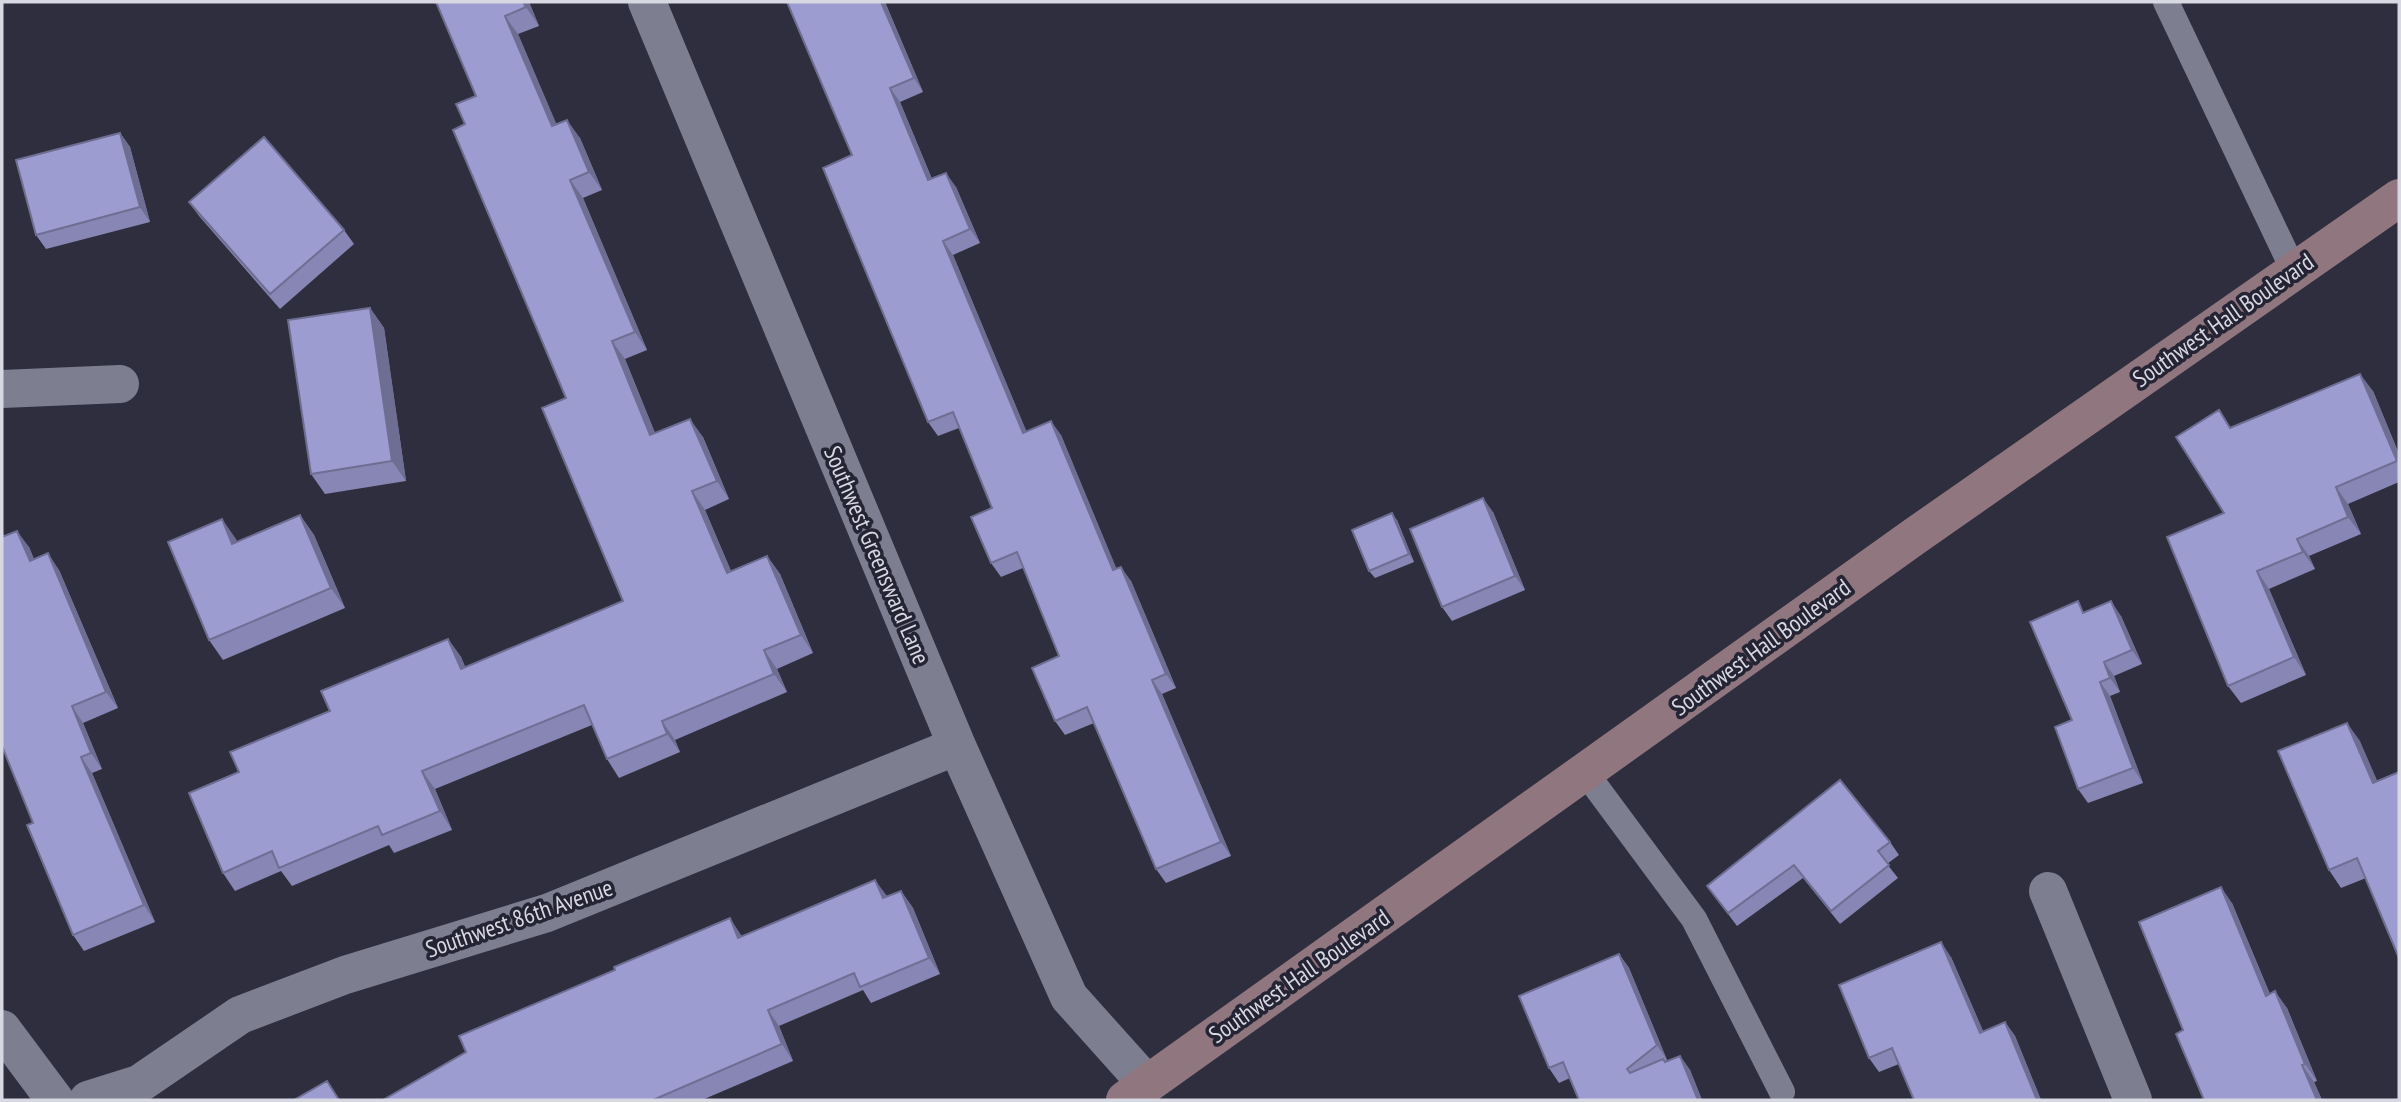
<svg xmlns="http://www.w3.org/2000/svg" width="2401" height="1102" viewBox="0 0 2401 1102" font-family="'PT Sans Narrow',sans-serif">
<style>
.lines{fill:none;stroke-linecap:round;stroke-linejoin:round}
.lane{stroke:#7d7e90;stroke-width:26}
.street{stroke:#7d7e90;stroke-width:38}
.secondary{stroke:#90767e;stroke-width:38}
.wall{fill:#8786b4}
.shaded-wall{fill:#6e6d92}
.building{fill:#9d9cd1;stroke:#6e6d92;stroke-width:2}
.labels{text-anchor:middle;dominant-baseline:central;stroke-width:7;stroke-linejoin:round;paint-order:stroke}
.street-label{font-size:24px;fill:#d7d8e2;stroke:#242434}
</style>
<rect width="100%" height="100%" fill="#2e2e3e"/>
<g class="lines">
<!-- lane -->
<path class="lane" d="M 2166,2 L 2294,271
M 1585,772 L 1694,919 L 1782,1092"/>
<!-- street -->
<path class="street" d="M 647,2 L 957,746 L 1069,997 L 1147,1084
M 2,389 L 120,384
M 2048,891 L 2133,1100
M 2,1029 L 55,1100
M 88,1100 L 139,1084 L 240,1015 L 345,975 L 547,913 L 957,746"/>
<!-- secondary -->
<path class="secondary" d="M 1125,1100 L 1915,536 L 2399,198"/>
</g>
<!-- wall -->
<path class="wall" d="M 436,2 L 529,2 L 539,26 L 518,34 L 556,124 L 580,138 L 602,190 L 583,198 L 647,350 L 625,359 L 655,433 L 703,437 L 729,499 L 705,510 L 731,571 L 767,556 L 780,574 L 813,653 L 777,669 L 787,692 L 675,740 L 680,752 L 619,778 L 607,759 L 592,725 L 435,789 L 452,830 L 394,853 L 389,845 L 292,886 L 281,871 L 235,891 L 223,873 L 239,772 L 330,711 L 448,639 L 461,657 L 465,667 L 623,601 L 566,398 L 465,124 L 476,96 Z
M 787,2 L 885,2 L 923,92 L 900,102 L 932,179 L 956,187 L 980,243 L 953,255 L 1026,431 L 1061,435 L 1116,569 L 1131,581 L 1176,688 L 1162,694 L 1231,856 L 1166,883 L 1156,869 L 1094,723 L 1065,735 L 1055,721 L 1059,656 L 1023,568 L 1001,577 L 991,563 L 992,508 L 959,428 L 938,436 L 928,422 L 852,155 Z
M 120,133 L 130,147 L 150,222 L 46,249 L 36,235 Z
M 189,202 L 344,230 L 354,244 L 280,309 L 199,216 Z
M 370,308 L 384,328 L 406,481 L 325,494 L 311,474 Z
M 2373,391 L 2399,454 L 2399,482 L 2348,504 L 2361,534 L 2309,556 L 2315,569 L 2269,589 L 2306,675 L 2241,703 L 2228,686 L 2224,513 L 2231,427 Z
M 1493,512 L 1525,590 L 1452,621 L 1442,607 Z
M 300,515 L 314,535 L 345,608 L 223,660 L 209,640 L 222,519 L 237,542 Z
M 1397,520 L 1414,562 L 1375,578 L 1369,571 Z
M 2,531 L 4,536 L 29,547 L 34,559 L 59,570 L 118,708 L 83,723 L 102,769 L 92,773 L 155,922 L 84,951 L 73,935 L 33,823 L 2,746 Z
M 2086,612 L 2121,616 L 2142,664 L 2114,676 L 2120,692 L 2110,696 L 2143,783 L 2088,803 L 2078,789 L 2072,720 Z
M 2360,741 L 2366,878 L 2341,888 L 2329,870 Z
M 1890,842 L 1899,855 L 1887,864 L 1898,878 L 1840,924 L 1803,878 L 1737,926 L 1707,886 Z
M 901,891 L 913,908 L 940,974 L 871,1003 L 863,990 L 779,1026 L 793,1061 L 702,1100 L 383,1100 L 466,1052 L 741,936 L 887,897 Z
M 2232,903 L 2270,994 L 2287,1008 L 2317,1081 L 2314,1082 L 2322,1100 L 2204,1100 L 2183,1030 Z
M 1619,954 L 1629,968 L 1667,1060 L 1665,1061 L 1680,1056 L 1690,1070 L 1702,1100 L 1579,1100 L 1570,1078 L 1559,1083 L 1549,1068 Z
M 1951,957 L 1983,1031 L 2005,1022 L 2015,1036 L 2041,1100 L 1914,1100 L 1899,1064 L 1879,1072 L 1869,1058 Z"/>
<!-- shaded-wall -->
<path class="shaded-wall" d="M 523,2 L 529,2 L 539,26 L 526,7 Z
M 881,2 L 885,2 L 923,92 L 914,78 Z
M 505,16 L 518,34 L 565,144 L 552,126 Z
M 890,88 L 900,102 L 938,194 L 928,180 Z
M 567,120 L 580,138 L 602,190 L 589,172 Z
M 120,133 L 130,147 L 150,222 L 140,207 Z
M 946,173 L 956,187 L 980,243 L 970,229 Z
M 570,180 L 583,198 L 647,350 L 635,332 Z
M 943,241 L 953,255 L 1033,447 L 1023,433 Z
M 370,308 L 384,328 L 406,481 L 392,461 Z
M 612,341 L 625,359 L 663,453 L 650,435 Z
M 2360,374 L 2373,391 L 2399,454 L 2399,464 Z
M 690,419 L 703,437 L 729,499 L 717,481 Z
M 1051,421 L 1061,435 L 1123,584 L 1113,570 Z
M 2336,487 L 2348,504 L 2361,534 L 2348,517 Z
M 692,491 L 705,510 L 740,592 L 727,573 Z
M 1483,498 L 1493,512 L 1525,590 L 1515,576 Z
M 1392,513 L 1397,520 L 1414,562 L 1409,554 Z
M 300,515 L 314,535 L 345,608 L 331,588 Z
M 222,519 L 236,539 L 246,564 L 232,544 Z
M 17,531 L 29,547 L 41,577 L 30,561 Z
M 2297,539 L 2309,556 L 2315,569 L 2303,552 Z
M 48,553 L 59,570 L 118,708 L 106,692 Z
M 767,556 L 780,574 L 813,653 L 801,635 Z
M 1121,567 L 1131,581 L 1176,688 L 1166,674 Z
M 2257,571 L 2269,589 L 2306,675 L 2294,657 Z
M 2111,601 L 2121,616 L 2142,664 L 2132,650 Z
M 448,639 L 461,657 L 474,687 L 461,669 Z
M 764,650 L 777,669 L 787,692 L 774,674 Z
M 2104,662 L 2114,676 L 2120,692 L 2110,678 Z
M 1152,680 L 1162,694 L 1231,856 L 1221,842 Z
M 2100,682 L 2110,696 L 2143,783 L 2133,768 Z
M 72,706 L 83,723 L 102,769 L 91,753 Z
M 662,721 L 675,740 L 680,752 L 667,734 Z
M 2347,723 L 2360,741 L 2386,801 L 2373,783 Z
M 81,757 L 92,773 L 155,922 L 144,905 Z
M 422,771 L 435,789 L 452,830 L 440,811 Z
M 875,880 L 887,896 L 894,915 L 883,898 Z
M 2221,887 L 2232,903 L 2277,1012 L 2266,996 Z
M 901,891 L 913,908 L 940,974 L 929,958 Z
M 730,918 L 741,935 L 749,954 L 738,938 Z
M 1941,942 L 1951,957 L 1990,1047 L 1980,1033 Z
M 1619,954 L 1629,968 L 1667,1060 L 1657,1045 Z
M 2275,991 L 2287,1008 L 2317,1081 L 2305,1064 Z
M 768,1010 L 779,1026 L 793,1061 L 782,1044 Z
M 2005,1022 L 2015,1036 L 2041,1100 L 2037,1100 Z
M 1680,1056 L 1690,1070 L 1702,1100 L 1698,1100 Z
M 2302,1065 L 2314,1082 L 2322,1100 L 2317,1100 Z"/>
<!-- building -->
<path class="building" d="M 436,2 L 523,2 L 526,7 L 505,16 L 552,126 L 567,120 L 589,172 L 570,180 L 635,332 L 612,341 L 650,435 L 690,419 L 717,481 L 692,491 L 727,573 L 767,556 L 801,635 L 764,650 L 774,674 L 662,721 L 667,734 L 607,759 L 584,705 L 422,771 L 440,811 L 382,835 L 378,826 L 279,868 L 272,851 L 223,873 L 189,793 L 239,772 L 230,752 L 330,711 L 321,691 L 448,639 L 461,669 L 623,601 L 542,408 L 566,398 L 453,130 L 465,124 L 456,104 L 476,96 Z
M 787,2 L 881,2 L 914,78 L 890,88 L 928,180 L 946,173 L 970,229 L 943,241 L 1023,433 L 1051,421 L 1113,570 L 1121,567 L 1166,674 L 1152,680 L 1221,842 L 1156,869 L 1087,707 L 1055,721 L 1032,668 L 1059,656 L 1017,552 L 991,563 L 971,517 L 992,508 L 953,412 L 928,422 L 823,168 L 852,155 Z
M 120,133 L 140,207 L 36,235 L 16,160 Z
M 264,137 L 344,230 L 270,294 L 189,202 Z
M 370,308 L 392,461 L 311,474 L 288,320 Z
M 2360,374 L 2397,461 L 2336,487 L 2348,517 L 2297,539 L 2303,552 L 2257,571 L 2294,657 L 2228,686 L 2167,537 L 2224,513 L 2176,437 L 2219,410 L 2230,428 Z
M 1483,498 L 1515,576 L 1442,607 L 1410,529 Z
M 1392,513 L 1409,554 L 1369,571 L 1352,530 Z
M 300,515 L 331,588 L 209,640 L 168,542 L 222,519 L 232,544 Z
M 17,531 L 30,561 L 48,553 L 106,692 L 72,706 L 91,753 L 81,757 L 144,905 L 73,935 L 27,825 L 33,823 L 2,746 L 2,537 Z
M 2078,601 L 2083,613 L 2111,601 L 2132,650 L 2104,662 L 2110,678 L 2100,682 L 2133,768 L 2078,789 L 2055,727 L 2072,720 L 2030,622 Z
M 2347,723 L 2373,783 L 2399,772 L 2399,958 L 2357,858 L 2329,870 L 2278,751 Z
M 1840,780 L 1890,842 L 1878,851 L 1889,865 L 1831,911 L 1794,865 L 1728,913 L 1707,886 Z
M 875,880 L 883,898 L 901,891 L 929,958 L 860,987 L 854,973 L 768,1010 L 782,1044 L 653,1100 L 383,1100 L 466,1052 L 459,1036 L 615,970 L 614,967 L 730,918 L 738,938 Z
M 2221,887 L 2266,996 L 2275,991 L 2305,1064 L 2302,1065 L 2317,1100 L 2204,1100 L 2176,1034 L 2183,1030 L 2139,922 Z
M 1941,942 L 1980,1033 L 2005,1022 L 2037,1100 L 1914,1100 L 1892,1048 L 1869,1058 L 1839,985 Z
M 1619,954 L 1657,1045 L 1627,1069 L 1630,1073 L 1663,1059 L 1665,1062 L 1680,1056 L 1698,1100 L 1579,1100 L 1563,1062 L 1549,1068 L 1519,996 Z
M 327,1081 L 339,1100 L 294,1100 Z"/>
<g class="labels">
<!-- street labels -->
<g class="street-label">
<text transform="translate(2223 320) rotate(-35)">Southwest Hall Boulevard</text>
<text transform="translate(877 555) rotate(67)">Southwest Greensward Lane</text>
<text transform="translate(1761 647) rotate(-36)">Southwest Hall Boulevard</text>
<text transform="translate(519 918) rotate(-19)">Southwest 86th Avenue</text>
<text transform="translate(1299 976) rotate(-35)">Southwest Hall Boulevard</text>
</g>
</g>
<!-- border -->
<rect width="2401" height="1102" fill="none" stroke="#d7d8e2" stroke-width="7"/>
</svg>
